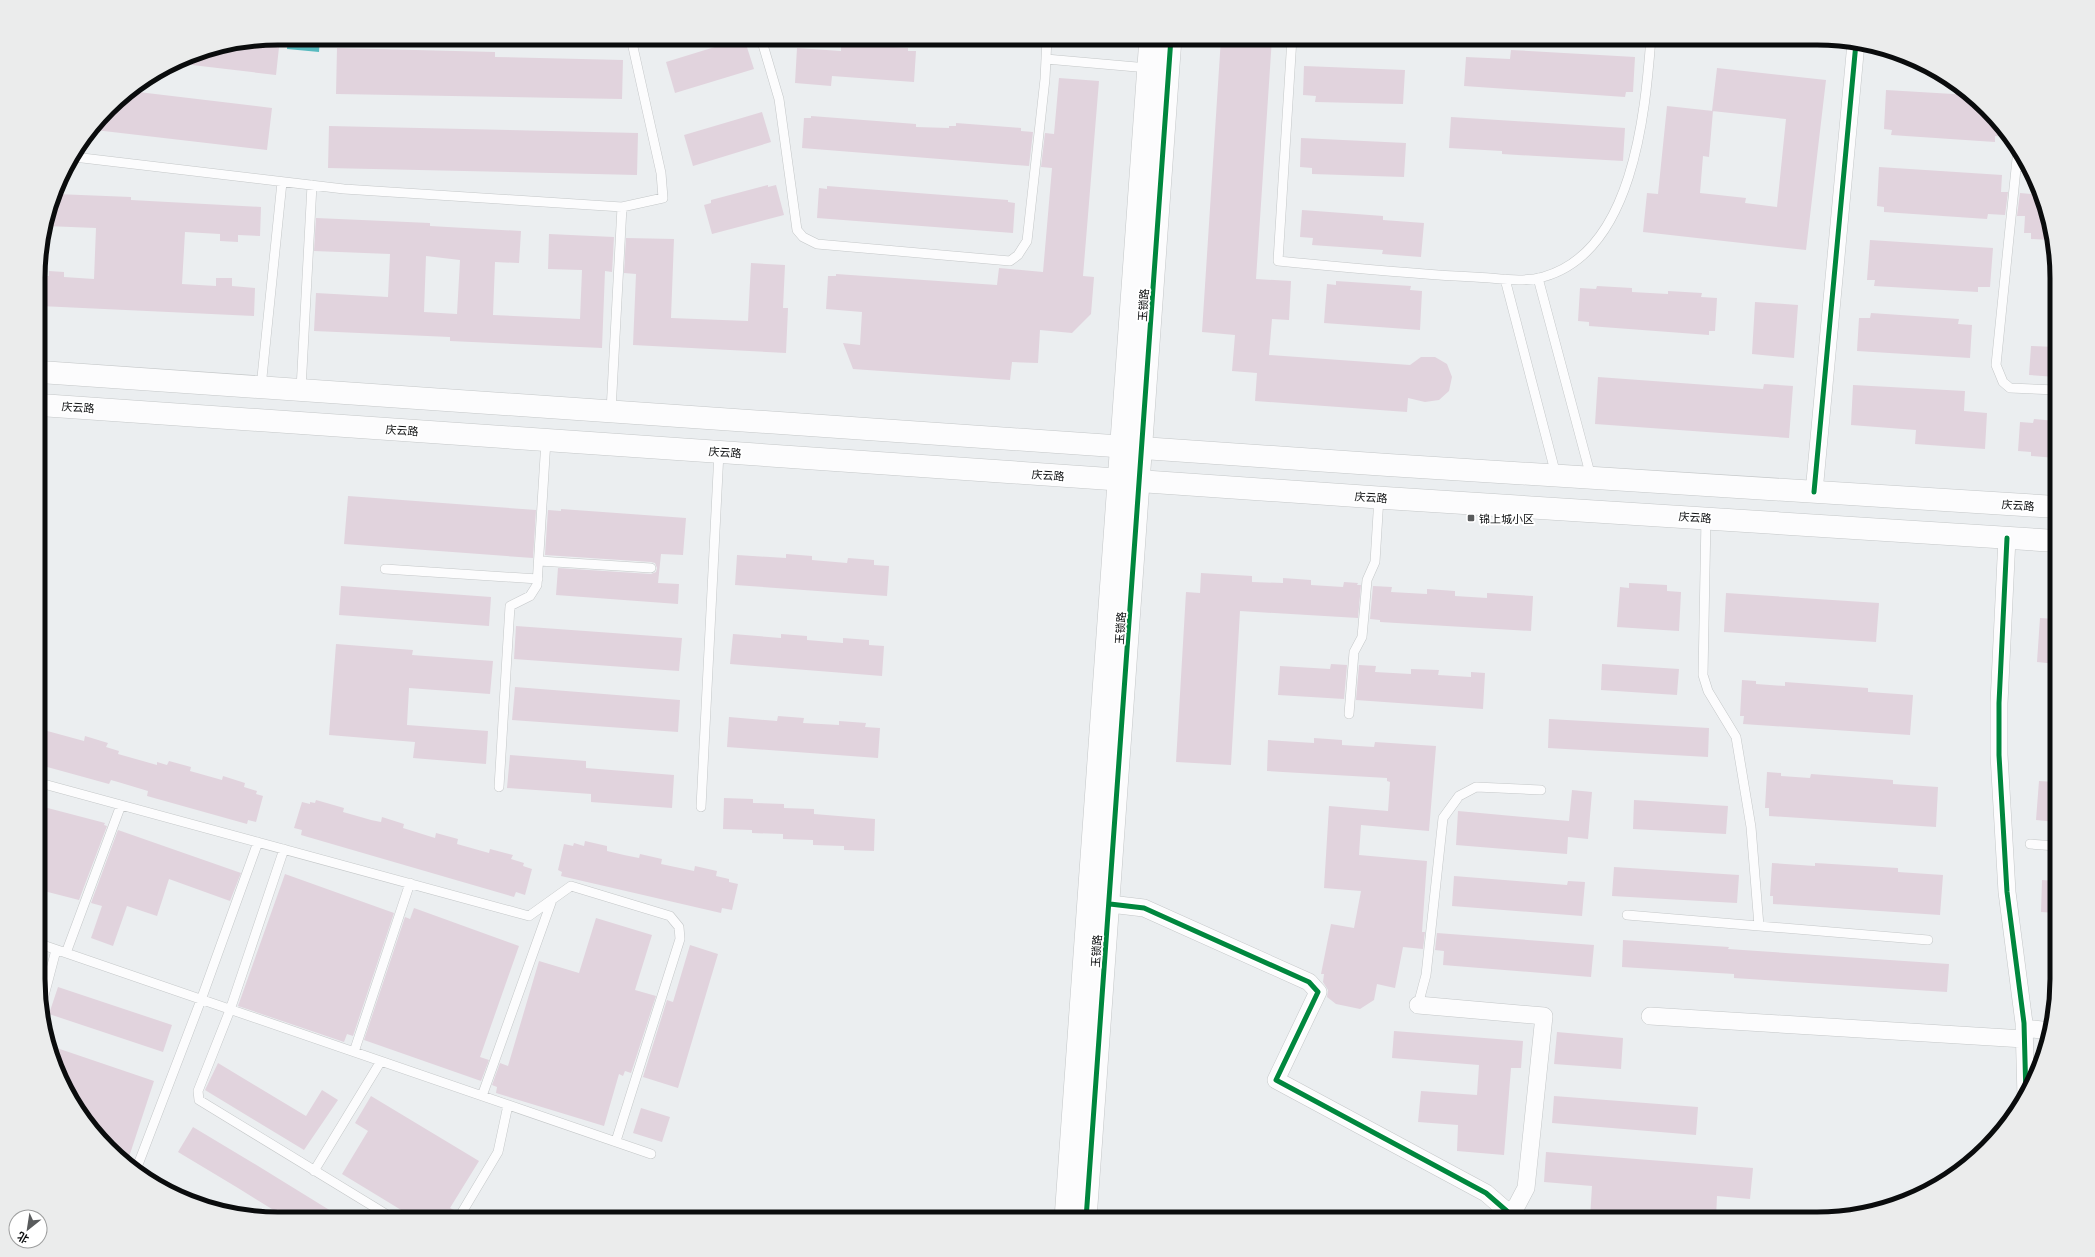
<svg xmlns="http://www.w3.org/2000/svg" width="2095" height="1257" viewBox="0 0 2095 1257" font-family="'Golos Text','Noto Sans SC',sans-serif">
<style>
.water{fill:#57babf}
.building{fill:#e1d3dd;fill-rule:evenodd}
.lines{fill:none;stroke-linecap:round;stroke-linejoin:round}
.service-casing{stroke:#c4c7c8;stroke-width:10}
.minor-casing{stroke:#c4c7c8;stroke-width:18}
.tertiary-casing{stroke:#c4c7c8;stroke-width:22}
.secondary-casing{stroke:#c4c7c8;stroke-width:23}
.service{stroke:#fcfcfd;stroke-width:9}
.minor{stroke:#fcfcfd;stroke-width:17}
.tertiary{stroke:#fcfcfd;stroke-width:21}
.secondary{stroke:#fcfcfd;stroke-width:22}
.cycleway-casing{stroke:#fff;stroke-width:8}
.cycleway{stroke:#00873e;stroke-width:5}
.poi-dot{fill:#595b5c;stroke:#fff;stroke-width:1.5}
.labels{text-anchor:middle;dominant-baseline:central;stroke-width:4;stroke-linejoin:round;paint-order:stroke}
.street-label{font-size:11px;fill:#0a0c0d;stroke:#fff}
.poi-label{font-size:11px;fill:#0a0c0d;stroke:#fff;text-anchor:start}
.rim{fill:none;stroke:#0a0c0d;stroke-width:5}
</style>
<rect width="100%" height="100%" fill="#ebeef0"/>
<!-- water -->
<path class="water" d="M 288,38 L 320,38 L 319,52 L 287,49 Z"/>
<!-- building -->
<path class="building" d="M 280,38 L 276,75 L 175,63 L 187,56 Z
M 744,38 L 754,69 L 675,93 L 666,62 Z
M 1221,38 L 1272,38 L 1256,279 L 1291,281 L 1289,320 L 1272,319 L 1269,355 L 1410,365 L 1421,357 L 1435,357 L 1447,364 L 1452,377 L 1449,391 L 1439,400 L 1425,402 L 1408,398 L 1407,412 L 1255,401 L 1257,373 L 1232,371 L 1235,335 L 1202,332 Z
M 849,44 L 908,48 L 908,51 L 916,51 L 914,82 L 832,76 L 831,86 L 795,83 L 797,48 L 841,51 L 841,46 L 849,46 Z
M 337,48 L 495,52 L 495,57 L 623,60 L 622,99 L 336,94 Z
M 1511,50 L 1635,57 L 1633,92 L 1626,92 L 1625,97 L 1464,86 L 1466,57 L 1510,59 Z
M 1304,66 L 1405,70 L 1403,104 L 1315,102 L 1316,96 L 1303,95 Z
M 1717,68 L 1826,80 L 1806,250 L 1643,232 L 1647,193 L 1658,194 L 1667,106 L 1713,111 L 1709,157 L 1703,156 L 1700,193 L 1746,198 L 1745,203 L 1777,207 L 1786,119 L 1712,111 Z
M 1059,78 L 1099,81 L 1083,276 L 1094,277 L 1091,314 L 1072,333 L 1040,330 L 1038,363 L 1012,362 L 1010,380 L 853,369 L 843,343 L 860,345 L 862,312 L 826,309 L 828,276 L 836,276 L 836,274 L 997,285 L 999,268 L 1043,272 L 1052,168 L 1041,167 L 1045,133 L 1054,134 Z
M 1886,90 L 1970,95 L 1986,108 L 2009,137 L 1995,136 L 1995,142 L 1891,135 L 1892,130 L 1884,129 Z
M 130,91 L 272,108 L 267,150 L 95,130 L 120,98 Z
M 762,112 L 771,142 L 693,166 L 684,135 Z
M 811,116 L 916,124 L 916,127 L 949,128 L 949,126 L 956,126 L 956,123 L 1021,128 L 1021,131 L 1033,132 L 1029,166 L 802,148 L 804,118 L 811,118 Z
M 1451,117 L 1625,128 L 1623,161 L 1502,154 L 1502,151 L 1449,148 Z
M 329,126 L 638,133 L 637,175 L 328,168 Z
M 1301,138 L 1406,143 L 1404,177 L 1312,174 L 1312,168 L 1300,167 Z
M 1879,167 L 2002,175 L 2001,192 L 2008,192 L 2005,215 L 1988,214 L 1987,219 L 1884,212 L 1884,207 L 1877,206 Z
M 768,185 L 768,187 L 776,185 L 784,215 L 712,234 L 704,205 L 711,203 L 711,200 Z
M 827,186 L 1008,200 L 1008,202 L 1015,203 L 1013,233 L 817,218 L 819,188 L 827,189 Z
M 2020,193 L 2041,195 L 2052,240 L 2031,239 L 2031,233 L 2024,233 L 2025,216 L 2017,216 Z
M 56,194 L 131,197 L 131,200 L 261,207 L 260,236 L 238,235 L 238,242 L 220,241 L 220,234 L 185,232 L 182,284 L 216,286 L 216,278 L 232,278 L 232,286 L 255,288 L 254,316 L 40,306 L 40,276 L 49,276 L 49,271 L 64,272 L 64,277 L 94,279 L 96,228 L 46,226 Z
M 1302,210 L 1383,216 L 1383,220 L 1424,223 L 1421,257 L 1382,254 L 1383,250 L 1312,245 L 1313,238 L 1300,237 Z
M 316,218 L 430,223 L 430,226 L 521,231 L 519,263 L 495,262 L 493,315 L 580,319 L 582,270 L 548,269 L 549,234 L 614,237 L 612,272 L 605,271 L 602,348 L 450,341 L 450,337 L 314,331 L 316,293 L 388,297 L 390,254 L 314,251 ZM 426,256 L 460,260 L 457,314 L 424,312 Z
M 626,238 L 674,239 L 671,318 L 748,321 L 751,263 L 785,265 L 783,308 L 788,308 L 786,353 L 633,345 L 636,274 L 624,273 Z
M 1870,240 L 1993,248 L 1990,287 L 1978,287 L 1978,292 L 1874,286 L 1875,280 L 1867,280 Z
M 1336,281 L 1411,286 L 1410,290 L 1422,291 L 1420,330 L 1324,323 L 1327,284 L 1336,285 Z
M 1597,286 L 1632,288 L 1632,292 L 1668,294 L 1668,291 L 1702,293 L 1701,297 L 1717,298 L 1715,331 L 1709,331 L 1709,335 L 1589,326 L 1589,322 L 1578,321 L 1580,288 L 1596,289 Z
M 1755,302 L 1798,305 L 1794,358 L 1752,354 Z
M 1871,313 L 1959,319 L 1958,324 L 1972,325 L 1970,358 L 1857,351 L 1859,318 L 1870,318 Z
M 2031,346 L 2056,347 L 2056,377 L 2029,375 Z
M 1598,377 L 1763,389 L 1764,384 L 1793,386 L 1789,438 L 1595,424 Z
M 1853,385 L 1965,391 L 1964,411 L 1987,413 L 1985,449 L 1915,444 L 1916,430 L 1851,425 Z
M 2034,419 L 2056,421 L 2056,458 L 2031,456 L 2031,452 L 2018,451 L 2020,422 L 2033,423 Z
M 348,496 L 536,510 L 533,558 L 344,544 Z
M 561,509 L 686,518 L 683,555 L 661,554 L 658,583 L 679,584 L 678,604 L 556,595 L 558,568 L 651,574 L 656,572 L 657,568 L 655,563 L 651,562 L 545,555 L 548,510 L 561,511 Z
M 786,554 L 812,556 L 812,560 L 847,563 L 848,558 L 874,560 L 874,565 L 889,566 L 887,596 L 735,585 L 737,555 L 786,558 Z
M 1201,573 L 1252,576 L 1252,582 L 1283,583 L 1283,578 L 1311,580 L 1311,585 L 1343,587 L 1344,582 L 1358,583 L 1357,585 L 1361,585 L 1358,618 L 1240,611 L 1231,765 L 1176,762 L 1186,592 L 1200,593 Z
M 1629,583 L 1667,585 L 1667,591 L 1681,592 L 1679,631 L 1617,627 L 1620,587 L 1629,588 Z
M 341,586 L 491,597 L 489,626 L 339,615 Z
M 1373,586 L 1392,587 L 1391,592 L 1427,594 L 1427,589 L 1455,591 L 1455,596 L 1487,598 L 1487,593 L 1533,596 L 1531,631 L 1380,622 L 1380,620 L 1370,619 Z
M 1726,593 L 1879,603 L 1876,642 L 1724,632 Z
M 2040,618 L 2056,619 L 2056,664 L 2037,662 Z
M 516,626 L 682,638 L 679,671 L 514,659 Z
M 733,634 L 781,638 L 781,634 L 807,636 L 807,640 L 843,643 L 843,638 L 869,640 L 869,645 L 884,646 L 882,676 L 730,664 Z
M 336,644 L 413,650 L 412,655 L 493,661 L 490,694 L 409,688 L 407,725 L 488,731 L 486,764 L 413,758 L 415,742 L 329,735 Z
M 1331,664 L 1347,665 L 1344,699 L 1278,695 L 1280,666 L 1330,669 Z
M 1602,664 L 1679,669 L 1677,695 L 1601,690 Z
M 1359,665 L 1376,666 L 1375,672 L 1411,674 L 1411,669 L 1439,670 L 1438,675 L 1471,677 L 1471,672 L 1485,673 L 1483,709 L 1356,700 Z
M 1742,680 L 1756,681 L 1756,684 L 1785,686 L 1785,682 L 1868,688 L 1868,692 L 1913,695 L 1910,735 L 1743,724 L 1744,716 L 1740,716 Z
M 515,687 L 680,700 L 678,732 L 512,720 Z
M 778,716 L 804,718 L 803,723 L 839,725 L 839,721 L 866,723 L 865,727 L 880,728 L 878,758 L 727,747 L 729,717 L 777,721 Z
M 1549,719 L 1709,728 L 1708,757 L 1548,748 Z
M 40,729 L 84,741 L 85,736 L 108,743 L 106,747 L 119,751 L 118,754 L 157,765 L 157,762 L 167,765 L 169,761 L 191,767 L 190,771 L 222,780 L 223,776 L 245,783 L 244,787 L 257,791 L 256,794 L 263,796 L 256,822 L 248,820 L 247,824 L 147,796 L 148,791 L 118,782 L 111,780 L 109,784 L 40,765 Z
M 1314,738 L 1342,740 L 1342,745 L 1374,747 L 1375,742 L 1436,746 L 1429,831 L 1361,825 L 1359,855 L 1427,861 L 1422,932 L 1425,932 L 1423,949 L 1403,947 L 1395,988 L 1377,984 L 1374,1000 L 1360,1009 L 1336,1004 L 1327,997 L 1328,990 L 1323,982 L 1324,974 L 1321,974 L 1331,924 L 1354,928 L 1361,891 L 1324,888 L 1329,806 L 1388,811 L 1390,782 L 1387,781 L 1387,778 L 1267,771 L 1268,740 L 1314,743 Z
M 510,755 L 586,761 L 586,768 L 674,775 L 672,808 L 591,802 L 591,794 L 507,788 Z
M 1767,772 L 1781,773 L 1781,776 L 1810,778 L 1811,774 L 1893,780 L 1893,784 L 1938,787 L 1936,827 L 1769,816 L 1769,808 L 1765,808 Z
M 2039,781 L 2056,782 L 2056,822 L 2036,820 Z
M 1572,790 L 1592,792 L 1588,839 L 1568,837 L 1567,854 L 1456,845 L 1458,811 L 1569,821 Z
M 724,798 L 753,799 L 753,803 L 784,804 L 784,808 L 814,809 L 814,814 L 875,819 L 874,851 L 844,850 L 844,846 L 813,845 L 813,840 L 783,839 L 783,834 L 752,833 L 752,830 L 723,829 Z
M 316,800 L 344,808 L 343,812 L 371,820 L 381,822 L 382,817 L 404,824 L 403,828 L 435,838 L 436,833 L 458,839 L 457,844 L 489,853 L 490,849 L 513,855 L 511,859 L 524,863 L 523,866 L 532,869 L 525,895 L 516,892 L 514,897 L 301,835 L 302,830 L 294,828 L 302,802 L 310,804 L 310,802 L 315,803 Z
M 1634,800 L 1728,806 L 1726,834 L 1633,829 Z
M 40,806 L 105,823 L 104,825 L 107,826 L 79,900 L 40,890 Z
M 118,830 L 241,873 L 230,901 L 169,879 L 157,916 L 127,906 L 113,946 L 91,938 L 102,906 L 91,903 Z
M 585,841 L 607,846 L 607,851 L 624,855 L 639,858 L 640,854 L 662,859 L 661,864 L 694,871 L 695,866 L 717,871 L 716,876 L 729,879 L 729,882 L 738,884 L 732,910 L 722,908 L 721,913 L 561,876 L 562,872 L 558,870 L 564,844 L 573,846 L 574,843 L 584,846 Z
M 1772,863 L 1815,866 L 1815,863 L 1898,868 L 1898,872 L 1943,875 L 1940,915 L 1773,904 L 1773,896 L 1770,896 Z
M 1614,867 L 1739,875 L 1737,903 L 1612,896 Z
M 285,874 L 394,913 L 353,1036 L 347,1034 L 344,1042 L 238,1006 Z
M 1454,876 L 1567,885 L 1568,881 L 1585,882 L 1582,916 L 1452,906 Z
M 2042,880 L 2056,881 L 2056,913 L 2041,912 Z
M 414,908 L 519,946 L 480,1057 L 489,1060 L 481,1081 L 364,1040 L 405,917 L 410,919 Z
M 596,918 L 652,935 L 635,990 L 656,996 L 631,1073 L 625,1071 L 623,1076 L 619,1074 L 604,1126 L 496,1093 L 497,1087 L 492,1085 L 500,1063 L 508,1066 L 539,961 L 579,973 Z
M 1437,933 L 1594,945 L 1591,977 L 1443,965 L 1444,951 L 1435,950 Z
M 1623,940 L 1729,947 L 1728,949 L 1949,964 L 1947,992 L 1734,978 L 1734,974 L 1622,967 Z
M 690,945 L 718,954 L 678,1088 L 643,1077 L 667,1000 L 673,1002 Z
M 58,987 L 172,1025 L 163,1052 L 49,1014 Z
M 1394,1031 L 1523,1041 L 1521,1068 L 1511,1068 L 1504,1155 L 1457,1151 L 1458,1125 L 1418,1122 L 1421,1091 L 1477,1095 L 1479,1065 L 1392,1058 Z
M 1557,1032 L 1623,1038 L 1621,1069 L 1554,1064 Z
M 48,1045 L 154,1081 L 129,1157 L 109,1149 L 78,1112 L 51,1056 Z
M 218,1063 L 306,1116 L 322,1090 L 338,1100 L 304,1150 L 205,1090 Z
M 371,1096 L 479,1161 L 450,1208 L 456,1211 L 452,1219 L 416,1219 L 342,1174 L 368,1131 L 355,1123 Z
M 1554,1096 L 1698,1107 L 1696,1135 L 1552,1123 Z
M 641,1108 L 670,1117 L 662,1142 L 633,1133 Z
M 193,1127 L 253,1163 L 344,1219 L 288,1219 L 238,1188 L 178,1152 Z
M 1546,1152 L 1753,1168 L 1750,1199 L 1717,1196 L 1716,1219 L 1590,1219 L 1592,1186 L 1544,1182 Z"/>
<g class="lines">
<defs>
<path id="service" d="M 761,38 L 779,99 L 797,230 L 803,237 L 817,244 L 1010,261 L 1018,255 L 1027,241 L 1045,79 L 1047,38
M 1132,38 L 1150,39
M 1292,38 L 1278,261 C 1344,267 1409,274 1474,277 C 1497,278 1522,283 1543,277 C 1633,252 1645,115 1651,38
M 1046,59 L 1148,68
M 2018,149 L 1996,365 L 2003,382 L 2010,388 L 2056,390
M 74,157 L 344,189 L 622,207 L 663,198 L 661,173 L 631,38
M 2016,166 L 2029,167
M 1538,278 L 1591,477
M 1505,279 L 1556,475
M 261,387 L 282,182
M 301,389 L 312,185
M 611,411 L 622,207
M 1706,518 L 1703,675 L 1708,691 L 1736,737 L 1751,827 L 1759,926
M 539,561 L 651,568
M 385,569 L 538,579
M 1349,714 L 1354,652 L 1362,637 L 1367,580 L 1375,562 L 1379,497
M 40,783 L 529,916 L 571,886 L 670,916 L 679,927 L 680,939 L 616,1141
M 499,787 L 510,606 L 530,596 L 537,585 L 546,440
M 701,807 L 719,452
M 2030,844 L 2056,846
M 284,849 L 230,1010 L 198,1091 L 199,1100 L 394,1219
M 1627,915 L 1928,940
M 40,944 L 651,1154
M 66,953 L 121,805
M 1418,1005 L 1426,975 L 1443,818 L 1459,796 L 1476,787 L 1541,790
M 40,1011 L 56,950
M 354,1052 L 410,883
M 482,1096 L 552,900
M 136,1170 L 201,1000 L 258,842
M 314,1171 L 381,1061
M 458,1219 L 498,1152 L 508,1105"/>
<path id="minor" d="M 1814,492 L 1856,43
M 2007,538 L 1999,703 L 1999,755 L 2007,892 L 2024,1023 L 2026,1097
M 1110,904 L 1144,908 L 1309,982 L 1318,992 L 1276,1080 L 1486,1193 L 1516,1219
M 1418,1005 L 1544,1016 L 1526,1188 L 1517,1205 L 1509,1213
M 1650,1016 L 2024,1039
M 2024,1028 L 2050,1031"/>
<path id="tertiary" d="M 1065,1219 L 1150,38
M 1086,1219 L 1171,38"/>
<path id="secondary" d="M 40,372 L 1388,465 L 2056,507
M 40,405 L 1385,498 L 2056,541"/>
</defs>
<!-- service casing -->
<use href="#service" class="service-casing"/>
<!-- minor casing -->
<use href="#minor" class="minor-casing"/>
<!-- tertiary casing -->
<use href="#tertiary" class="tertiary-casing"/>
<!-- secondary casing -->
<use href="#secondary" class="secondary-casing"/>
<!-- service -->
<use href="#service" class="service"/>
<!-- minor -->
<use href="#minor" class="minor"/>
<!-- tertiary -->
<use href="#tertiary" class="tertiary"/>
<!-- secondary -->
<use href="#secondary" class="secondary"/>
<defs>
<path id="cycleway" d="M 1814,492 L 1856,43
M 2007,538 L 1999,703 L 1999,755 L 2007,892 L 2024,1023 L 2026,1097
M 1110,904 L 1144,908 L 1309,982 L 1318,992 L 1276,1080 L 1486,1193 L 1516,1219
M 1086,1219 L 1171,38"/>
</defs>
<!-- cycleway casing -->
<use href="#cycleway" class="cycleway-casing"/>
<!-- cycleway -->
<use href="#cycleway" class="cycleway"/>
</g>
<!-- markers -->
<rect class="poi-dot" x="1467" y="514" width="8" height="8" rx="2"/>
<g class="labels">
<!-- street labels -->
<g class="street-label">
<text transform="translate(1143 305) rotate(-86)">玉锁路</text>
<text transform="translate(78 407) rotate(4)">庆云路</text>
<text transform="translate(402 430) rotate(4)">庆云路</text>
<text transform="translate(725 452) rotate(4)">庆云路</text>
<text transform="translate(1048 475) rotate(4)">庆云路</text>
<text transform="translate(1371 497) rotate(4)">庆云路</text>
<text transform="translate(2018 505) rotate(4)">庆云路</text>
<text transform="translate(1695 517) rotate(4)">庆云路</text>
<text transform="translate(1120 628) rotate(-86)">玉锁路</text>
<text transform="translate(1096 951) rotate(-86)">玉锁路</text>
</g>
<!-- poi labels -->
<g class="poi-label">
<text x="1479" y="518">锦上城小区</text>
</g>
</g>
<!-- crop -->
<path d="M0 0H2095V1257H0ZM278 45H1817A233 233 0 0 1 2050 278V979A233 233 0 0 1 1817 1212H278A233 233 0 0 1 45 979V278A233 233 0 0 1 278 45Z" fill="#ebecec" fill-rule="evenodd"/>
<path class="rim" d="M278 45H1817A233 233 0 0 1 2050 278V979A233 233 0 0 1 1817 1212H278A233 233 0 0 1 45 979V278A233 233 0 0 1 278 45Z"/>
<!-- north arrow -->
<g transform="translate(28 1229) rotate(210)"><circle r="19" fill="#ffffff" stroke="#9d9e9e"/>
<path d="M0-3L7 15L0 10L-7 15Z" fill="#595b5c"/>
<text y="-6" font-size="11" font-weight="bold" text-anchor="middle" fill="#0a0c0d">北</text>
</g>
</svg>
